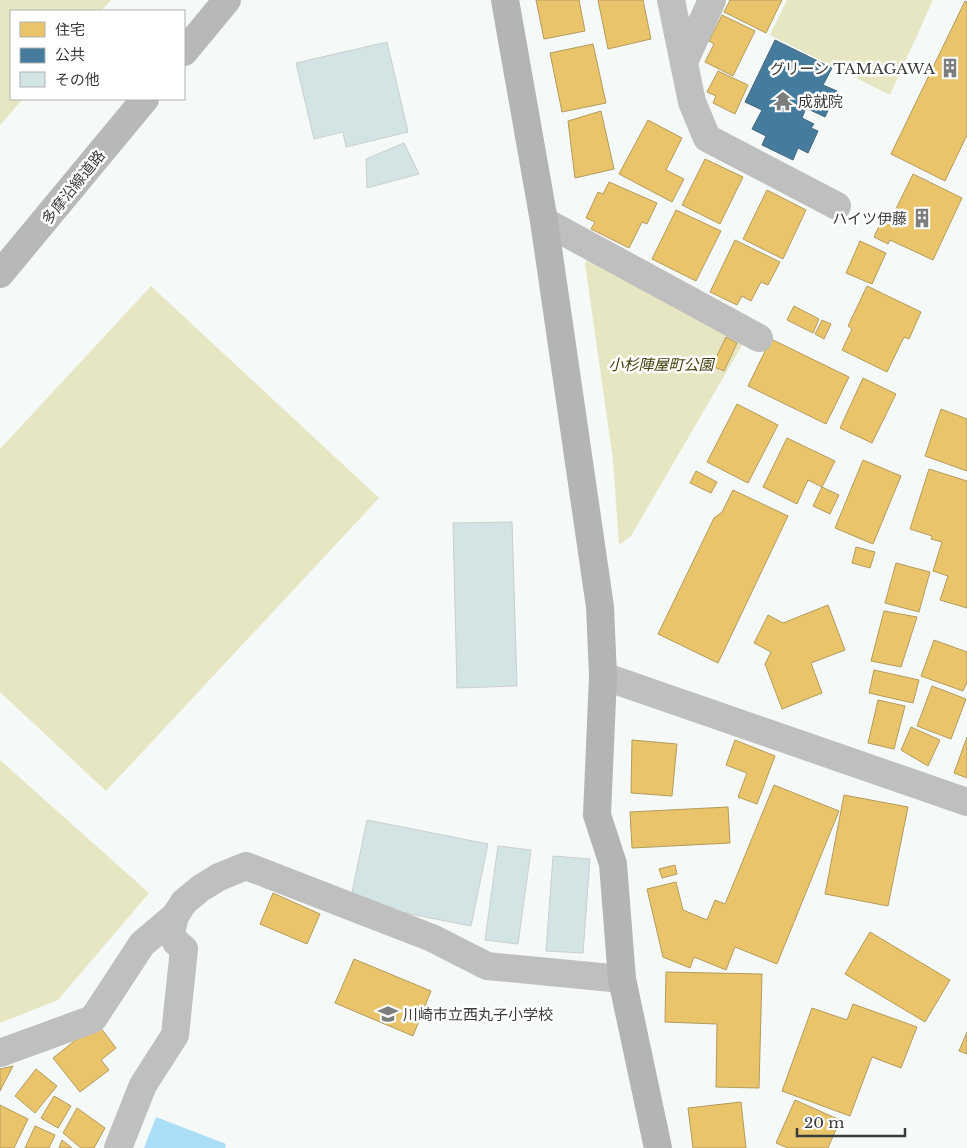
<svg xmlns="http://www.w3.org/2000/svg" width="967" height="1148" viewBox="0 0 967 1148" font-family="'Libre Baskerville','Noto Sans JP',serif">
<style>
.green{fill:#e7e6c2}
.water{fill:#aadef6}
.homes{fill:#e9c46a;stroke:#b49b5c}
.public{fill:#457b9d;stroke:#426880}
.building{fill:#d2e5e4;stroke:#cbcecd}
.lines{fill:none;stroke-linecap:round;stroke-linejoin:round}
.street{stroke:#bfbfbf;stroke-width:28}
.secondary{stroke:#b4b4b4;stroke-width:28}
.primary{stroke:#b7b8b7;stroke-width:28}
.labels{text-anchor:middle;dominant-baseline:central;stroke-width:5;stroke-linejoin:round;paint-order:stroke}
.poi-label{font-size:15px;fill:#3a3c3b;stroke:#fff;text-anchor:end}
.street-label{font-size:15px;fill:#3a3c3b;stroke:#fff}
.park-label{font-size:15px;font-style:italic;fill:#45410c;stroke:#fff}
</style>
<rect width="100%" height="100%" fill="#f5f9f7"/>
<!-- green -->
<path class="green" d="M 0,0 L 111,0 L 101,11 L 11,11 L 11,99 L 23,99 L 0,125 Z
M 787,0 L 933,0 L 890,95 L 770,35 Z
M 589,256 L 745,340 L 631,536 L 619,545 L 613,460 L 585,263 Z
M 151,286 L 379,498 L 106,791 L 0,692 L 0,449 Z
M 0,760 L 149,893 L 58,1000 L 0,1023 Z"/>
<!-- water -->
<path class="water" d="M 156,1117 L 226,1144 L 225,1148 L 144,1148 Z"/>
<!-- homes -->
<path class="homes" d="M 536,0 L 579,0 L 585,31 L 544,39 Z
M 598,0 L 643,0 L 651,39 L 608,49 Z
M 730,0 L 782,0 L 766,33 L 724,12 Z
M 965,1 L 967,2 L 967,135 L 945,181 L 891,154 Z
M 722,15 L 755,31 L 733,76 L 705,62 L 714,44 L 709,41 Z
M 593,44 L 606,103 L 562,112 L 550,53 Z
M 718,71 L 748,85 L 735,114 L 713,103 L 716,96 L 707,92 Z
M 601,111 L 614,169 L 575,178 L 568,121 Z
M 648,120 L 682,138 L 666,170 L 684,179 L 672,202 L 619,174 Z
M 705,159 L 743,177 L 720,224 L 682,205 Z
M 913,174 L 962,198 L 933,260 L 890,240 L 888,244 L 874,237 L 884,216 L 891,219 Z
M 609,182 L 657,203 L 647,224 L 642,222 L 629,248 L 591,229 L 595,222 L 586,218 L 598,192 L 603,194 Z
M 767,190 L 806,210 L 783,259 L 743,239 Z
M 676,210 L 721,231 L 696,281 L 652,259 Z
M 735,240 L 780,262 L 768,285 L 761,282 L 751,301 L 742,296 L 737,305 L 710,292 Z
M 860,241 L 886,253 L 872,284 L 846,273 Z
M 867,286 L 921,312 L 909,339 L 904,337 L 887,372 L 842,350 L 852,329 L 848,326 Z
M 794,306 L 819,319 L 813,333 L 787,320 Z
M 822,320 L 831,324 L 824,339 L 815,334 Z
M 726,337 L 737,343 L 724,371 L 712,366 Z
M 771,339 L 849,377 L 826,424 L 748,386 Z
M 863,378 L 896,394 L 872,443 L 840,428 Z
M 737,404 L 778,425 L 748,483 L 707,462 Z
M 941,409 L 967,419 L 967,471 L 925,456 Z
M 787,438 L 835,461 L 822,487 L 808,480 L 797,504 L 763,487 Z
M 863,460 L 901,476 L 873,544 L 835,528 Z
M 929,469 L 967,481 L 967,608 L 940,600 L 948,576 L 933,571 L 942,542 L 931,539 L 932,536 L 910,529 Z
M 696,471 L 717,482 L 711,493 L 690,483 Z
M 822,487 L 839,495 L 830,514 L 813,506 Z
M 733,490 L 788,516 L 718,663 L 658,634 L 714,518 L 722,512 Z
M 856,547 L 875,552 L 870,568 L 852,563 Z
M 896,563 L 930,572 L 919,612 L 885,603 Z
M 828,605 L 845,650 L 811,663 L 822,693 L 782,709 L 765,664 L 771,652 L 754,643 L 768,615 L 783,623 Z
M 884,611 L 917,617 L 901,667 L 871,661 Z
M 934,640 L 967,652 L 967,682 L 963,691 L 921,676 Z
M 874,670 L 919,680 L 913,703 L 869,693 Z
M 932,686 L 966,699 L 951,739 L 917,726 Z
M 878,700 L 905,706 L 894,749 L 868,743 Z
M 911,727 L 940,740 L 928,766 L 901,750 Z
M 967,737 L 967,778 L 954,773 Z
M 632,740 L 677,744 L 672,796 L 631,793 Z
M 735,740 L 775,756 L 757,804 L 738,797 L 747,773 L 726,765 Z
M 774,785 L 839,811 L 777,964 L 735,947 L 726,970 L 694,957 L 690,968 L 663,957 L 647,889 L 676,882 L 683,910 L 707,920 L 715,900 L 725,904 Z
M 844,795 L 908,807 L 888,906 L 825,894 Z
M 728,807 L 730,843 L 632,848 L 630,812 Z
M 675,865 L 677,874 L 662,878 L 659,869 Z
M 273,893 L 320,914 L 307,944 L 260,924 Z
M 870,932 L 950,980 L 925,1022 L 845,974 Z
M 354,959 L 431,991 L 413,1036 L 335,1003 Z
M 666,972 L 762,974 L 759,1088 L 716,1087 L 717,1024 L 665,1022 Z
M 853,1004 L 917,1027 L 901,1068 L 872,1057 L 850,1116 L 782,1091 L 812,1008 L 847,1020 Z
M 97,1023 L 116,1048 L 101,1060 L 109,1070 L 80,1092 L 53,1058 Z
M 967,1032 L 967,1054 L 959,1051 Z
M 13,1066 L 0,1091 L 0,1069 Z
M 36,1069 L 57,1086 L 35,1113 L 15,1096 Z
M 54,1096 L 71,1106 L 58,1128 L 41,1118 Z
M 795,1100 L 840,1120 L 828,1148 L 788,1148 L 776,1143 Z
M 741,1102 L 746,1148 L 693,1148 L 688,1108 Z
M 0,1105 L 28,1119 L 14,1148 L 0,1148 Z
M 77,1108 L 105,1128 L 94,1148 L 81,1148 L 63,1133 Z
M 35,1126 L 55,1135 L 49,1148 L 25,1148 Z
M 62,1140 L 72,1148 L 59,1148 Z"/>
<!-- public -->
<path class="public" d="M 775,40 L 832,68 L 823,85 L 837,91 L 825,117 L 806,108 L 802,118 L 814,124 L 811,128 L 818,131 L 808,153 L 798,148 L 793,160 L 762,145 L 766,136 L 752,129 L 762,110 L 745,102 Z"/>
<!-- building -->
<path class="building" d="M 387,42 L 408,132 L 346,147 L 343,132 L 314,139 L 296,63 Z
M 404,143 L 419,174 L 367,188 L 366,159 Z
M 512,522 L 517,686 L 457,688 L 453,523 Z
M 367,820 L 488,844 L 471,926 L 350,902 Z
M 498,846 L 531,850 L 518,944 L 485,940 Z
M 553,856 L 590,859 L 583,953 L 546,951 Z"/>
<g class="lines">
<!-- street -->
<path class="street" d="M 671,0 L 692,102 L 707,138 L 837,206
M 684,62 L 712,0
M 544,221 L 759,338
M 603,676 L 967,802
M 0,1053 L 93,1019 L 142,944 L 175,916 L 184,902 L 201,888 L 219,877 L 246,866 L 432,938 L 487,966 L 622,979
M 118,1148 L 143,1085 L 175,1035 L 184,949 L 176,942 L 171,933 L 175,916"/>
<!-- secondary -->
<path class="secondary" d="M 505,0 L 544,221 L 600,607 L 603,676 L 597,815 L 613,864 L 622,979 L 658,1148"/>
<!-- primary -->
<path class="primary" d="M 184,52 L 227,0
M 0,274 L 145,99"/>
</g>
<!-- icons -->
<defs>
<symbol id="building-bare" viewBox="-9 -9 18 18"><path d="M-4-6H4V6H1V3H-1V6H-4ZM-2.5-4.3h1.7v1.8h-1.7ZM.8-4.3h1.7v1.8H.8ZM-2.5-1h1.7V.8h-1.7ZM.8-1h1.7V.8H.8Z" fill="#7b7e7d" stroke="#fff" stroke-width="2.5" paint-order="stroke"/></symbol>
<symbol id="temple-bare" viewBox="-9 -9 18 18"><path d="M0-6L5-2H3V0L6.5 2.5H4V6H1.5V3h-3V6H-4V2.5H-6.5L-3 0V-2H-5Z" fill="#7b7e7d" stroke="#fff" stroke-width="2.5" paint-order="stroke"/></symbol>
<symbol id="school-bare" viewBox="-9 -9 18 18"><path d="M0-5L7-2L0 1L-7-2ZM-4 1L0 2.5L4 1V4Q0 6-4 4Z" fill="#7b7e7d" stroke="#fff" stroke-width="2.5" paint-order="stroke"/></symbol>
</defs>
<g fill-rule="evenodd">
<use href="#building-bare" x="936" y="54" width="28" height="28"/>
<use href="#temple-bare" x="769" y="87" width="28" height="28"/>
<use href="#building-bare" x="908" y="204" width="28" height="28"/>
<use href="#school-bare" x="374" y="1000" width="28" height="28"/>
</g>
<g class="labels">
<!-- poi labels -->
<g class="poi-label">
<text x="935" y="68">グリーン TAMAGAWA</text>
<text x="798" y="101" text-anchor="start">成就院</text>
<text x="907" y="218">ハイツ伊藤</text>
<text x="403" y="1014" text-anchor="start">川崎市立西丸子小学校</text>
</g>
<!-- street labels -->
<g class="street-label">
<text transform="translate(73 187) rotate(-51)">多摩沿線道路</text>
</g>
<!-- park labels -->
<g class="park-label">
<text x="661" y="364">小杉陣屋町公園</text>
</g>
</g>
<!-- legend -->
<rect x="10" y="10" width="175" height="90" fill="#ffffff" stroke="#b0b1b1"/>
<rect x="20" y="22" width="25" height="15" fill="#e9c46a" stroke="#b0b1b1"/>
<text x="55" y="35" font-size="15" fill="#3a3c3b">住宅</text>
<rect x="20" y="48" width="25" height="15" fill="#457b9d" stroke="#b0b1b1"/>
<text x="55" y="60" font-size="15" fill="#3a3c3b">公共</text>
<rect x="20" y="72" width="25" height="15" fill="#d2e5e4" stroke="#b0b1b1"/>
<text x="55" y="85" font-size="15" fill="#3a3c3b">その他</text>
<!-- scale -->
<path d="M797 1128v8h108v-8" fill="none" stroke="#3a3c3b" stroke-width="2.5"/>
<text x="804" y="1128" font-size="15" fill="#3a3c3b" stroke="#ffffff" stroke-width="4" paint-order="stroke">20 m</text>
</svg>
